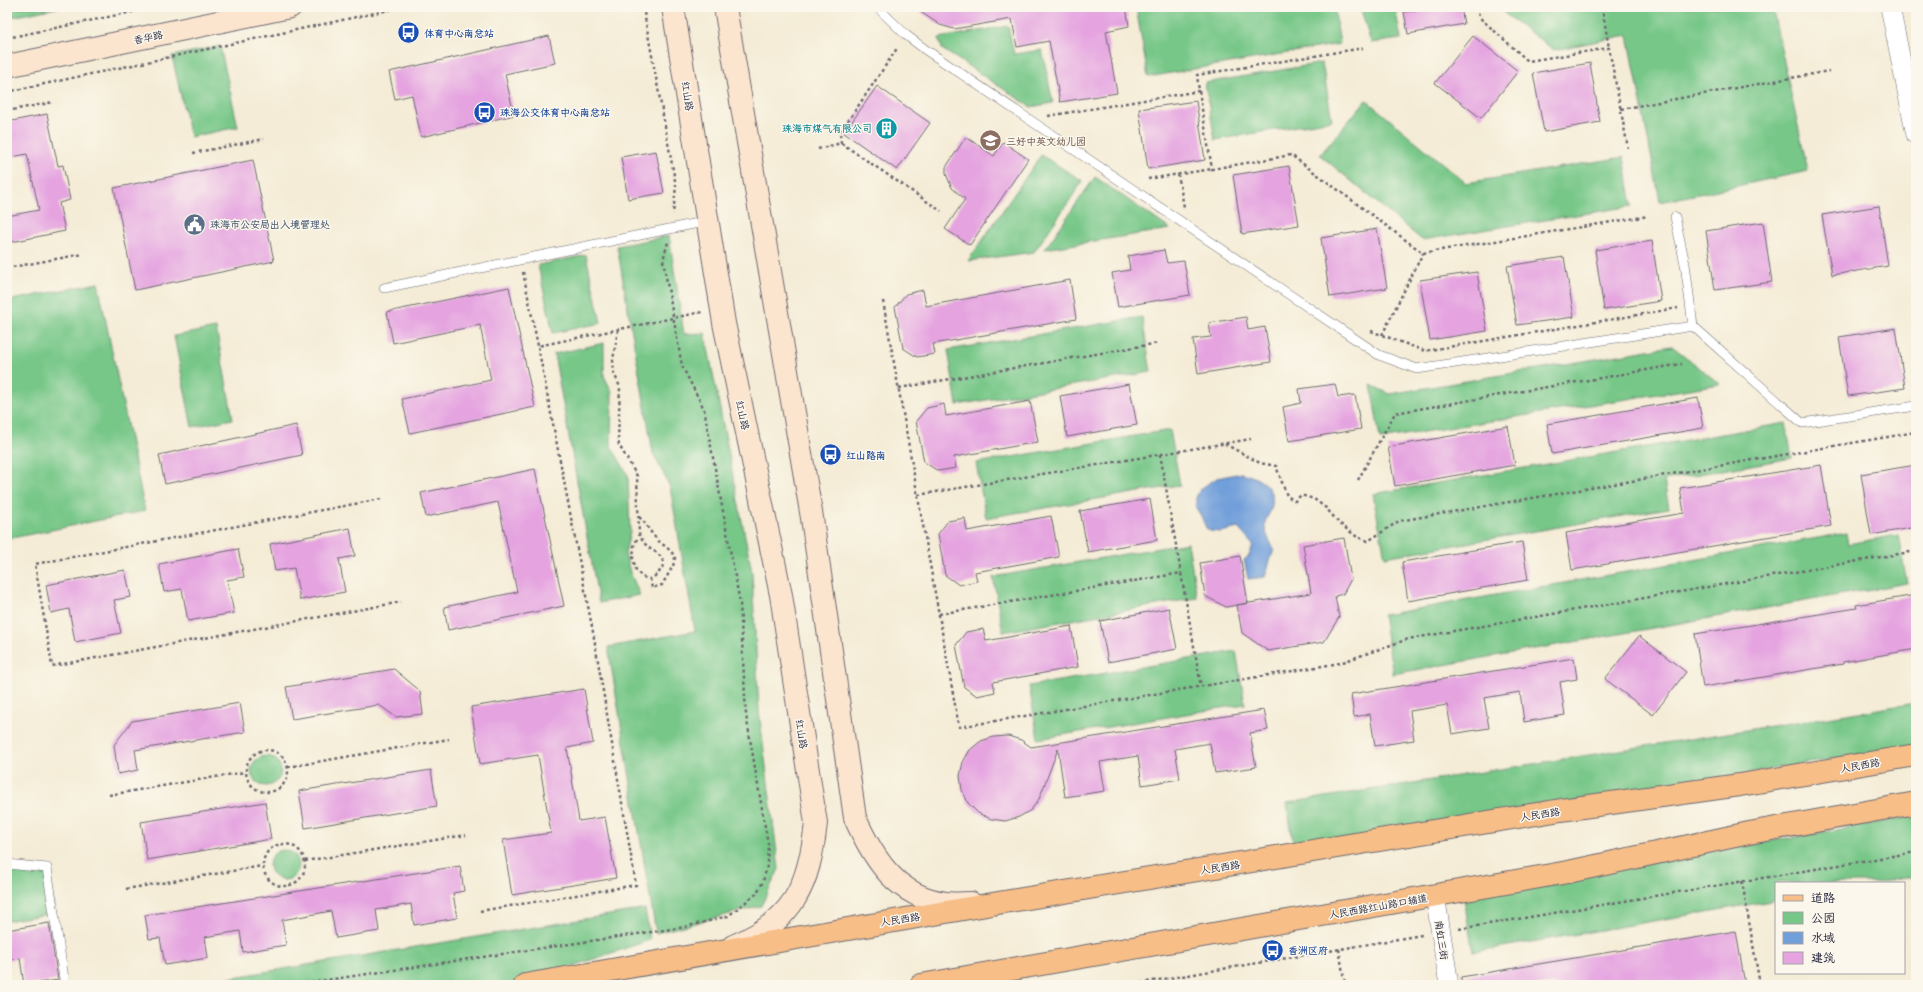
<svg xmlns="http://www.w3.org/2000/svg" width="1923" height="992" viewBox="0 0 1923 992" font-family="Mali,'LXGW WenKai TC',sans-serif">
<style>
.green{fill:#77c788;stroke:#4c7462}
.water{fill:#719fda;stroke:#4a608a}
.building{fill:#e5a4e0}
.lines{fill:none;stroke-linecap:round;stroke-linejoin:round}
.lane-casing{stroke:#6c6971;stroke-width:10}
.street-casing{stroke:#6c6971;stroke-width:20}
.secondary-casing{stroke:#6c6971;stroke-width:24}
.primary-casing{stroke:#6c6971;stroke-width:24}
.path{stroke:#6c6971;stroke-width:2.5;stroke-dasharray:3 3;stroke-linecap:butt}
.lane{stroke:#fff;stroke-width:9}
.street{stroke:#fff;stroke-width:19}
.secondary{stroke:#fce5cf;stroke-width:22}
.primary{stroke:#f7be88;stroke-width:22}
.labels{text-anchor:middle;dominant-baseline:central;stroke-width:3;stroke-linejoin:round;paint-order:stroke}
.transit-label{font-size:10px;font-weight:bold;fill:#164399;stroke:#fbf7ec;text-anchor:start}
.street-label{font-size:10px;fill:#22223b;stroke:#fbf7ec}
.culture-label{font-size:10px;font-weight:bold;fill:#0d838f;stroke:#fbf7ec;text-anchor:end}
.education-label{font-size:10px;font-weight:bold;fill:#785e54;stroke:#fbf7ec;text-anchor:start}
.service-label{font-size:10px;font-weight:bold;fill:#4e5e75;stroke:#fbf7ec;text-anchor:start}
</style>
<rect width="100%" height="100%" fill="#fbf7ec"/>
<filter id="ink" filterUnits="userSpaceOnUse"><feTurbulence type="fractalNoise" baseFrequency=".025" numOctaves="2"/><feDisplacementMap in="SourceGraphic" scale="8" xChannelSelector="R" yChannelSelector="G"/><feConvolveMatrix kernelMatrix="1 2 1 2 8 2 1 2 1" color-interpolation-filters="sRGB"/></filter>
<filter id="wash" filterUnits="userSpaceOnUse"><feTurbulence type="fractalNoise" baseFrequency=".012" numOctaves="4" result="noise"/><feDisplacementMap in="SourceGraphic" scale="16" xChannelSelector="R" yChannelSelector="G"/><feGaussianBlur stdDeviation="0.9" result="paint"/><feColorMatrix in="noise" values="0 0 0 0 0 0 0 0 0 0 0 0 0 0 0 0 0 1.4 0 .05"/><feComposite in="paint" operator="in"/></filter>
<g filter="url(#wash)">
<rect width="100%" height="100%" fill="#f4ecd6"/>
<!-- green -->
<path class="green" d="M 7,7 L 61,7 L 7,18 Z
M 1136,7 L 1334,7 L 1340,44 L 1148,77 Z
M 1360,7 L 1395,7 L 1401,39 L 1371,43 Z
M 1502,7 L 1772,7 L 1808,171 L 1660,202 L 1628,35 L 1554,50 L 1504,13 Z
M 1008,26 L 1014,54 L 1042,50 L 1053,103 L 1031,107 L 942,49 L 939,38 Z
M 220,46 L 238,127 L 190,137 L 172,56 Z
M 1322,63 L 1332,120 L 1215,140 L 1205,83 Z
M 1366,100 L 1466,183 L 1624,157 L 1632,206 L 1422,240 L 1320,155 Z
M 1041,155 L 1083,181 L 1034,252 L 968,261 Z
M 1095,177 L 1170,229 L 1045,249 Z
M 669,236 L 684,334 L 705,333 L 752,572 L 759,711 L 779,869 L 761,906 L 656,933 L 608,647 L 695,631 L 670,487 L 653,453 L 617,246 Z
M 586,255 L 601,323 L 553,333 L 538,265 Z
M 98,283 L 145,511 L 7,539 L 7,301 Z
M 1142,317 L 1151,372 L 957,405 L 948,350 Z
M 216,328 L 233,419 L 192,427 L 174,336 Z
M 604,343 L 604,376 L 612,392 L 611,446 L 628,475 L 630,532 L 625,554 L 630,572 L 640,595 L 599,603 L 554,354 Z
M 1672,346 L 1720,384 L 1380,439 L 1371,385 L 1390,394 Z
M 1786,423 L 1792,458 L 1664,480 L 1669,508 L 1385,557 L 1373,494 Z
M 1170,430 L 1180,485 L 986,518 L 976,463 Z
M 1846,533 L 1848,544 L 1898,535 L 1907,583 L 1393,674 L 1383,615 Z
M 1188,543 L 1197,598 L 1003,632 L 993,577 Z
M 1236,651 L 1245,704 L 1038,739 L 1029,686 Z
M 1916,703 L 1916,745 L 1294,849 L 1287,803 Z
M251 771a15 15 0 1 1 30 0a15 15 0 1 1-30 0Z
M 1916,816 L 1916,876 L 1874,883 L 1776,883 L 1776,900 L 1473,952 L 1463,894 Z
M269 865a15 15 0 1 1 30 0a15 15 0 1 1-30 0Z
M 7,866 L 47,868 L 55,913 L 7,921 Z
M 645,909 L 650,940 L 532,980 L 503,985 L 186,985 Z"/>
<!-- water -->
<path class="water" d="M 1241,473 C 1259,477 1278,488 1271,509 C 1270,513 1266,518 1265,523 C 1264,531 1270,542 1274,549 L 1265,577 L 1248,579 L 1244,560 L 1249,556 L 1253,545 L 1238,528 L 1221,532 L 1210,531 L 1206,528 L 1201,516 L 1196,508 L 1196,498 L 1200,489 L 1217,478 Z"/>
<g id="blocks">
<!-- building -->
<path class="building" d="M 913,7 L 1126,7 L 1129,26 L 1106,31 L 1117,93 L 1060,102 L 1049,41 L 1017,47 L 1012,19 L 954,29 L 940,25 Z
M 1422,7 L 1461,7 L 1464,24 L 1408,34 L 1404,12 L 1422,9 Z
M 549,36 L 555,63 L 505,74 L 514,115 L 421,137 L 412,95 L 395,99 L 389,72 Z
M 1473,36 L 1518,71 L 1481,118 L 1435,83 Z
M 1590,63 L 1600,122 L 1544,132 L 1533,73 Z
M 877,86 L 930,123 L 897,170 L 844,133 Z
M 1196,101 L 1205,160 L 1148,169 L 1139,109 Z
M 47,114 L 58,166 L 63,165 L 70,200 L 59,203 L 65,231 L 7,243 L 7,216 L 39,210 L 27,154 L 7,158 L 7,122 Z
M 966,137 L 994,156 L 1003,142 L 1028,159 L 970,245 L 945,229 L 965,199 L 952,188 L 946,174 L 946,167 Z
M 656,151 L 664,193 L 628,199 L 621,157 Z
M 253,160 L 274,261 L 135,290 L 114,188 Z
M 1289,166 L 1299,225 L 1242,234 L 1233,175 Z
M 1879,206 L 1888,266 L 1832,275 L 1822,215 Z
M 1763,222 L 1772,282 L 1715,290 L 1706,231 Z
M 1377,229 L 1387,288 L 1330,297 L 1321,238 Z
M 1652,241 L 1661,301 L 1604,310 L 1595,250 Z
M 1164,250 L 1167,263 L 1184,261 L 1190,295 L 1118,307 L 1112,273 L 1130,270 L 1128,256 Z
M 1564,257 L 1574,317 L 1517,325 L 1507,266 Z
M 1477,272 L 1487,331 L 1430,340 L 1420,280 Z
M 1070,280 L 1076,319 L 933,344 L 935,354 L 917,357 L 903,348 L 895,307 L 906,294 L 923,290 L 926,306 Z
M 509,287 L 535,407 L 410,433 L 402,399 L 491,380 L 480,325 L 393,343 L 387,312 Z
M 1246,317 L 1248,330 L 1265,327 L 1271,362 L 1198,374 L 1193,339 L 1211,337 L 1209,323 Z
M 1896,328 L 1905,388 L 1848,396 L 1839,337 Z
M 1129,384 L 1137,425 L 1067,437 L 1060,396 Z
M 1335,384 L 1338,397 L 1355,395 L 1361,429 L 1289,441 L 1283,407 L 1301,403 L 1299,389 Z
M 1698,398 L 1703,428 L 1552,454 L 1547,424 Z
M 1030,401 L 1038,442 L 954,457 L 956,468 L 938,471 L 924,462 L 916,421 L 927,408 L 944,404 L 946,416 Z
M 296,425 L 302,455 L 165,484 L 159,455 Z
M 1508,426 L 1515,465 L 1395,486 L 1388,447 Z
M 1821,465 L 1831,526 L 1572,570 L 1566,533 L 1684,513 L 1680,488 Z
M 1916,465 L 1916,527 L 1871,535 L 1861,474 Z
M 535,469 L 564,606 L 448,630 L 444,607 L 517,592 L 498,502 L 426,517 L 421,493 Z
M 1150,499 L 1157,540 L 1088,552 L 1080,511 Z
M 1051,516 L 1059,557 L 975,572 L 977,581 L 959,585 L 945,575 L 938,534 L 948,521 L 965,518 L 967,531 Z
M 350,528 L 355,556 L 339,559 L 345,592 L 300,600 L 294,568 L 275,571 L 270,544 Z
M 1344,538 L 1351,579 L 1343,594 L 1335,596 L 1339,617 L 1324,642 L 1268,651 L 1242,633 L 1237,605 L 1311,593 L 1303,545 Z
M 1522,542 L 1528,580 L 1408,601 L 1402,562 Z
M 238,549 L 244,577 L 227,580 L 234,613 L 188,621 L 182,589 L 164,592 L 159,564 Z
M 1240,556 L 1248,603 L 1226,607 L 1205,596 L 1200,563 Z
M 125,570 L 131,597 L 114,600 L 121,633 L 75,642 L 69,609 L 51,613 L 46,585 Z
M 1916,595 L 1916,649 L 1843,662 L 1843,664 L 1703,687 L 1695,634 L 1857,608 L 1856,605 Z
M 1169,608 L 1177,649 L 1108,662 L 1100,621 Z
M 1071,626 L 1078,667 L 993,682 L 995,692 L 977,696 L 964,687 L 956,645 L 966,632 L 983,629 L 986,641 Z
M 1639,636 L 1686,672 L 1653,715 L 1605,679 Z
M 1574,658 L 1577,679 L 1560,682 L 1565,715 L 1524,722 L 1520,692 L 1484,698 L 1489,728 L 1452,734 L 1447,705 L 1410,711 L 1414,740 L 1375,746 L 1370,714 L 1354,717 L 1351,694 Z
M 394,669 L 420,691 L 423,714 L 396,717 L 379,705 L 292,719 L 286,687 Z
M 584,689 L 593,743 L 567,748 L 579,821 L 605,817 L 616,878 L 512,895 L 503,840 L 551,833 L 538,755 L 480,764 L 471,707 Z
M 240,703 L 245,732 L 135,750 L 138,770 L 118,774 L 114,745 L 132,721 Z
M 1264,710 L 1268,730 L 1250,733 L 1256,767 L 1215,773 L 1210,743 L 1175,749 L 1180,779 L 1142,785 L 1138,756 L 1100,762 L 1105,791 L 1065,797 L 1058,749 L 1039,799 L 1031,810 L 1019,817 L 1005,821 L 991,819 L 978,813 L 968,803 L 962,790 L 960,776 L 963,762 L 970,750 L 981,741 L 994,737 L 1008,736 L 1021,740 L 1031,747 Z
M 431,770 L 437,806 L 305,828 L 299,791 Z
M 265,802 L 271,839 L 147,860 L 141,822 Z
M 460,866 L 464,891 L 453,893 L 457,918 L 414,925 L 411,904 L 376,910 L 379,931 L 336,938 L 331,911 L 282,920 L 286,945 L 243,952 L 240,931 L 205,937 L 208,958 L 165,965 L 160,938 L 149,939 L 145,915 Z
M 49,923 L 58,980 L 24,985 L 20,958 L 7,960 L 7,930 Z
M 1736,931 L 1745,985 L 1461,985 L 1461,977 Z"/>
</g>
</g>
<g filter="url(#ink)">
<use href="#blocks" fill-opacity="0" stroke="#6c6971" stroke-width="1"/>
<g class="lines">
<defs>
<path id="lane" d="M 877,7 L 906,35 L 926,50 L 1379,355 L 1417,369 L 1693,326
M 1675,217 L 1685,264 L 1693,326 L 1802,423 L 1916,406
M 384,288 L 708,221
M 7,864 L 47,868 L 65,985"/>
<path id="street" d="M 1890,7 L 1916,135
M 1435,895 L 1449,985"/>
<path id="secondary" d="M 673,7 L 724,323 L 781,595 L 816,823 C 809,886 794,921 733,946
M 725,7 L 812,518 L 855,818 C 874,860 897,897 946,903 C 954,904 963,903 971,903
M 7,66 L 290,7"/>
<path id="primary" d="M 525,985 L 998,903 L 1561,810 L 1740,785 L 1916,755
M 921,985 L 1568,872 L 1749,833 L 1916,803"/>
</defs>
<!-- lane casing -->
<use href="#lane" class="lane-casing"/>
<!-- street casing -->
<use href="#street" class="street-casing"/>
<!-- secondary casing -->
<use href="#secondary" class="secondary-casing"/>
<!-- primary casing -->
<use href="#primary" class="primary-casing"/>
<!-- path -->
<path class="path" d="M 643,7 L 676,186 L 673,214
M 1478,7 L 1479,17 L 1528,61 L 1609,48 L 1628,148
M 1602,7 L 1609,48
M 7,38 L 156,7
M 1199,91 L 1212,169 L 1291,155 L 1423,253 L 1648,216
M 7,92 L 403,7
M 1621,109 L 1829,71
M 7,111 L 54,102
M 1048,116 L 1199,91 L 1197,75 L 1363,48
M 841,143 L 840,133 L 898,47
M 818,149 L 841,143 L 941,211
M 193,153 L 264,139
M 1178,174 L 1184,207
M 1148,179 L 1212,169
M 7,268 L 83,254
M 523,272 L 538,346
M 883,301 L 959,727 L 1340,663 L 1408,639 L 1916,551
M 618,330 L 613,360 L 614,373 L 620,387 L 618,440 L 619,445 L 637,476 L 639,534 L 634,546 L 633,559 L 636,570 L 642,577 L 650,579 C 660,574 669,563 658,554 C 655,551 651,550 648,547 C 644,543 641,539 639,534
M 1371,331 L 1425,351 L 1678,308
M 1382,335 L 1423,253
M 899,388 L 1159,343
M 1225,444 L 1260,463 L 1276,466 L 1287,496 L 1295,501 L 1301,495 L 1314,499 L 1326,508 L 1339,523 L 1357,537 L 1368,541 L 1399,521 L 1916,432
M 1160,454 L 1181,573
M 1358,480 L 1395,413 L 1682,364
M 918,495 L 1251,439
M 381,499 L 35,564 L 52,666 L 401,602
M 639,517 C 646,523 649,531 655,537 C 661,545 671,548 675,558 L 673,566 L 662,585 L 652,588 L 650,579
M 939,614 L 1181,573 L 1201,686
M246 771a21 21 0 1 1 42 0a21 21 0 1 1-42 0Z
M 288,767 L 449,739
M 109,795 L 245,772
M263 865a21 21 0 1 1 42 0a21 21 0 1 1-42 0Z
M 305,861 L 466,835
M 1742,881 L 1760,985
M 126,889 L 262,866
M 480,911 L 636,885 L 593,632 L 538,346 L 702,312
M 1459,929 L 1916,852
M 1339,949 L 1345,985
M 293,985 L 685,927 L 728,916 L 756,894 L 763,882 L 767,866 L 768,844 L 746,715 L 740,603 L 704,409 L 682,366 L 663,260 L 668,242
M 1129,985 L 1422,935"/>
<!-- lane -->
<use href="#lane" class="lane"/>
<!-- street -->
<use href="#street" class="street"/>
<!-- secondary -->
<use href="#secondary" class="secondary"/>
<!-- primary -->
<use href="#primary" class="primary"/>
</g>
</g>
<!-- icons -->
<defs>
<symbol id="bus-disc" viewBox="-11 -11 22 22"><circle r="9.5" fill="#1a4fb4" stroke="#fbf7ec"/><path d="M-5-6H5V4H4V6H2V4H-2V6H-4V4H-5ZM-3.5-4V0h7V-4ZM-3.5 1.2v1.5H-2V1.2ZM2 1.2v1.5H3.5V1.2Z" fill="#fff"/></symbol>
<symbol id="building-disc" viewBox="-11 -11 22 22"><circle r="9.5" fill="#0f9aa8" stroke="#fbf7ec"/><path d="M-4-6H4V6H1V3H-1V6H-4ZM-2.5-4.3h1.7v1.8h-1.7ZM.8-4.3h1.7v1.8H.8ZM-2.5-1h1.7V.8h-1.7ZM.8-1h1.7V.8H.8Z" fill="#fff"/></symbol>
<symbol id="school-disc" viewBox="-11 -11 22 22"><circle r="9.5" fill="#8d6e63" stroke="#fbf7ec"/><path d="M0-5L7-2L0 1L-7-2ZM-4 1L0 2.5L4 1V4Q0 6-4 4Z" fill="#fff"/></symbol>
<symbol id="civic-disc" viewBox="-11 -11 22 22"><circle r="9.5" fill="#5c6f8a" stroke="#fbf7ec"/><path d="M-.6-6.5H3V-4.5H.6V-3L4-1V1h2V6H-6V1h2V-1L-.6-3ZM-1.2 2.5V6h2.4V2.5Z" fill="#fff"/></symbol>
</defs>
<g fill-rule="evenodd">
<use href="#bus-disc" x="396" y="20" width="25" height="25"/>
<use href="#bus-disc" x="472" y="100" width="25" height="25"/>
<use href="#building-disc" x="874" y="116" width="25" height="25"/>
<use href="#school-disc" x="978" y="128" width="25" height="25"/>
<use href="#civic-disc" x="182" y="212" width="25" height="25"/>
<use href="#bus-disc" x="818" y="442" width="25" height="25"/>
<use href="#bus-disc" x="1260" y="938" width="25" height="25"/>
</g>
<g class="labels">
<!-- transit labels -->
<g class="transit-label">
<text x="424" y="33">体育中心南总站</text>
<text x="500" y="112">珠海公交体育中心南总站</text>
<text x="846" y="455">红山路南</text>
<text x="1288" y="950">香洲区府</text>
</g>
<!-- street labels -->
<g class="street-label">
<text transform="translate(148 37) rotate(-12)">香华路</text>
<text transform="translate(688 96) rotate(81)">红山路</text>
<text transform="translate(743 415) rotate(78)">红山路</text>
<text transform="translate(802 734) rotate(81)">红山路</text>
<text transform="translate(1860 765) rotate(-10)">人民西路</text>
<text transform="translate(1540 814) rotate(-9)">人民西路</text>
<text transform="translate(1220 867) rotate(-9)">人民西路</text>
<text transform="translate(1378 906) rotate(-10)">人民西路红山路口辅道</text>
<text transform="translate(900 919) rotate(-9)">人民西路</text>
<text transform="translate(1442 940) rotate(81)">南虹三街</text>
</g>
<!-- culture labels -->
<g class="culture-label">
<text x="872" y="128">珠海市煤气有限公司</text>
</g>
<!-- education labels -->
<g class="education-label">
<text x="1006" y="141">三好中英文幼儿园</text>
</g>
<!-- service labels -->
<g class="service-label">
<text x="210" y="224">珠海市公安局出入境管理处</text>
</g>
</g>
<!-- margin -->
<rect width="1923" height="992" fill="none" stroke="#fbf7ec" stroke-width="24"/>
<!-- legend -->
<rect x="1775" y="882" width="130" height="92" fill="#fbf7ec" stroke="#a4a2a5"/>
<rect x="1783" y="895" width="20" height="6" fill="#f7be88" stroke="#a4a2a5"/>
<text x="1811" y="902" font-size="12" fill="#22223b">道路</text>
<rect x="1783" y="912" width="20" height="12" fill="#77c788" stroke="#a4a2a5"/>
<text x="1811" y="922" font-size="12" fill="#22223b">公园</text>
<rect x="1783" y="932" width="20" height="12" fill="#719fda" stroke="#a4a2a5"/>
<text x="1811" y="942" font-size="12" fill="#22223b">水域</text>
<rect x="1783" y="952" width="20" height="12" fill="#e5a4e0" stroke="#a4a2a5"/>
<text x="1811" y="962" font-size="12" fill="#22223b">建筑</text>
</svg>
